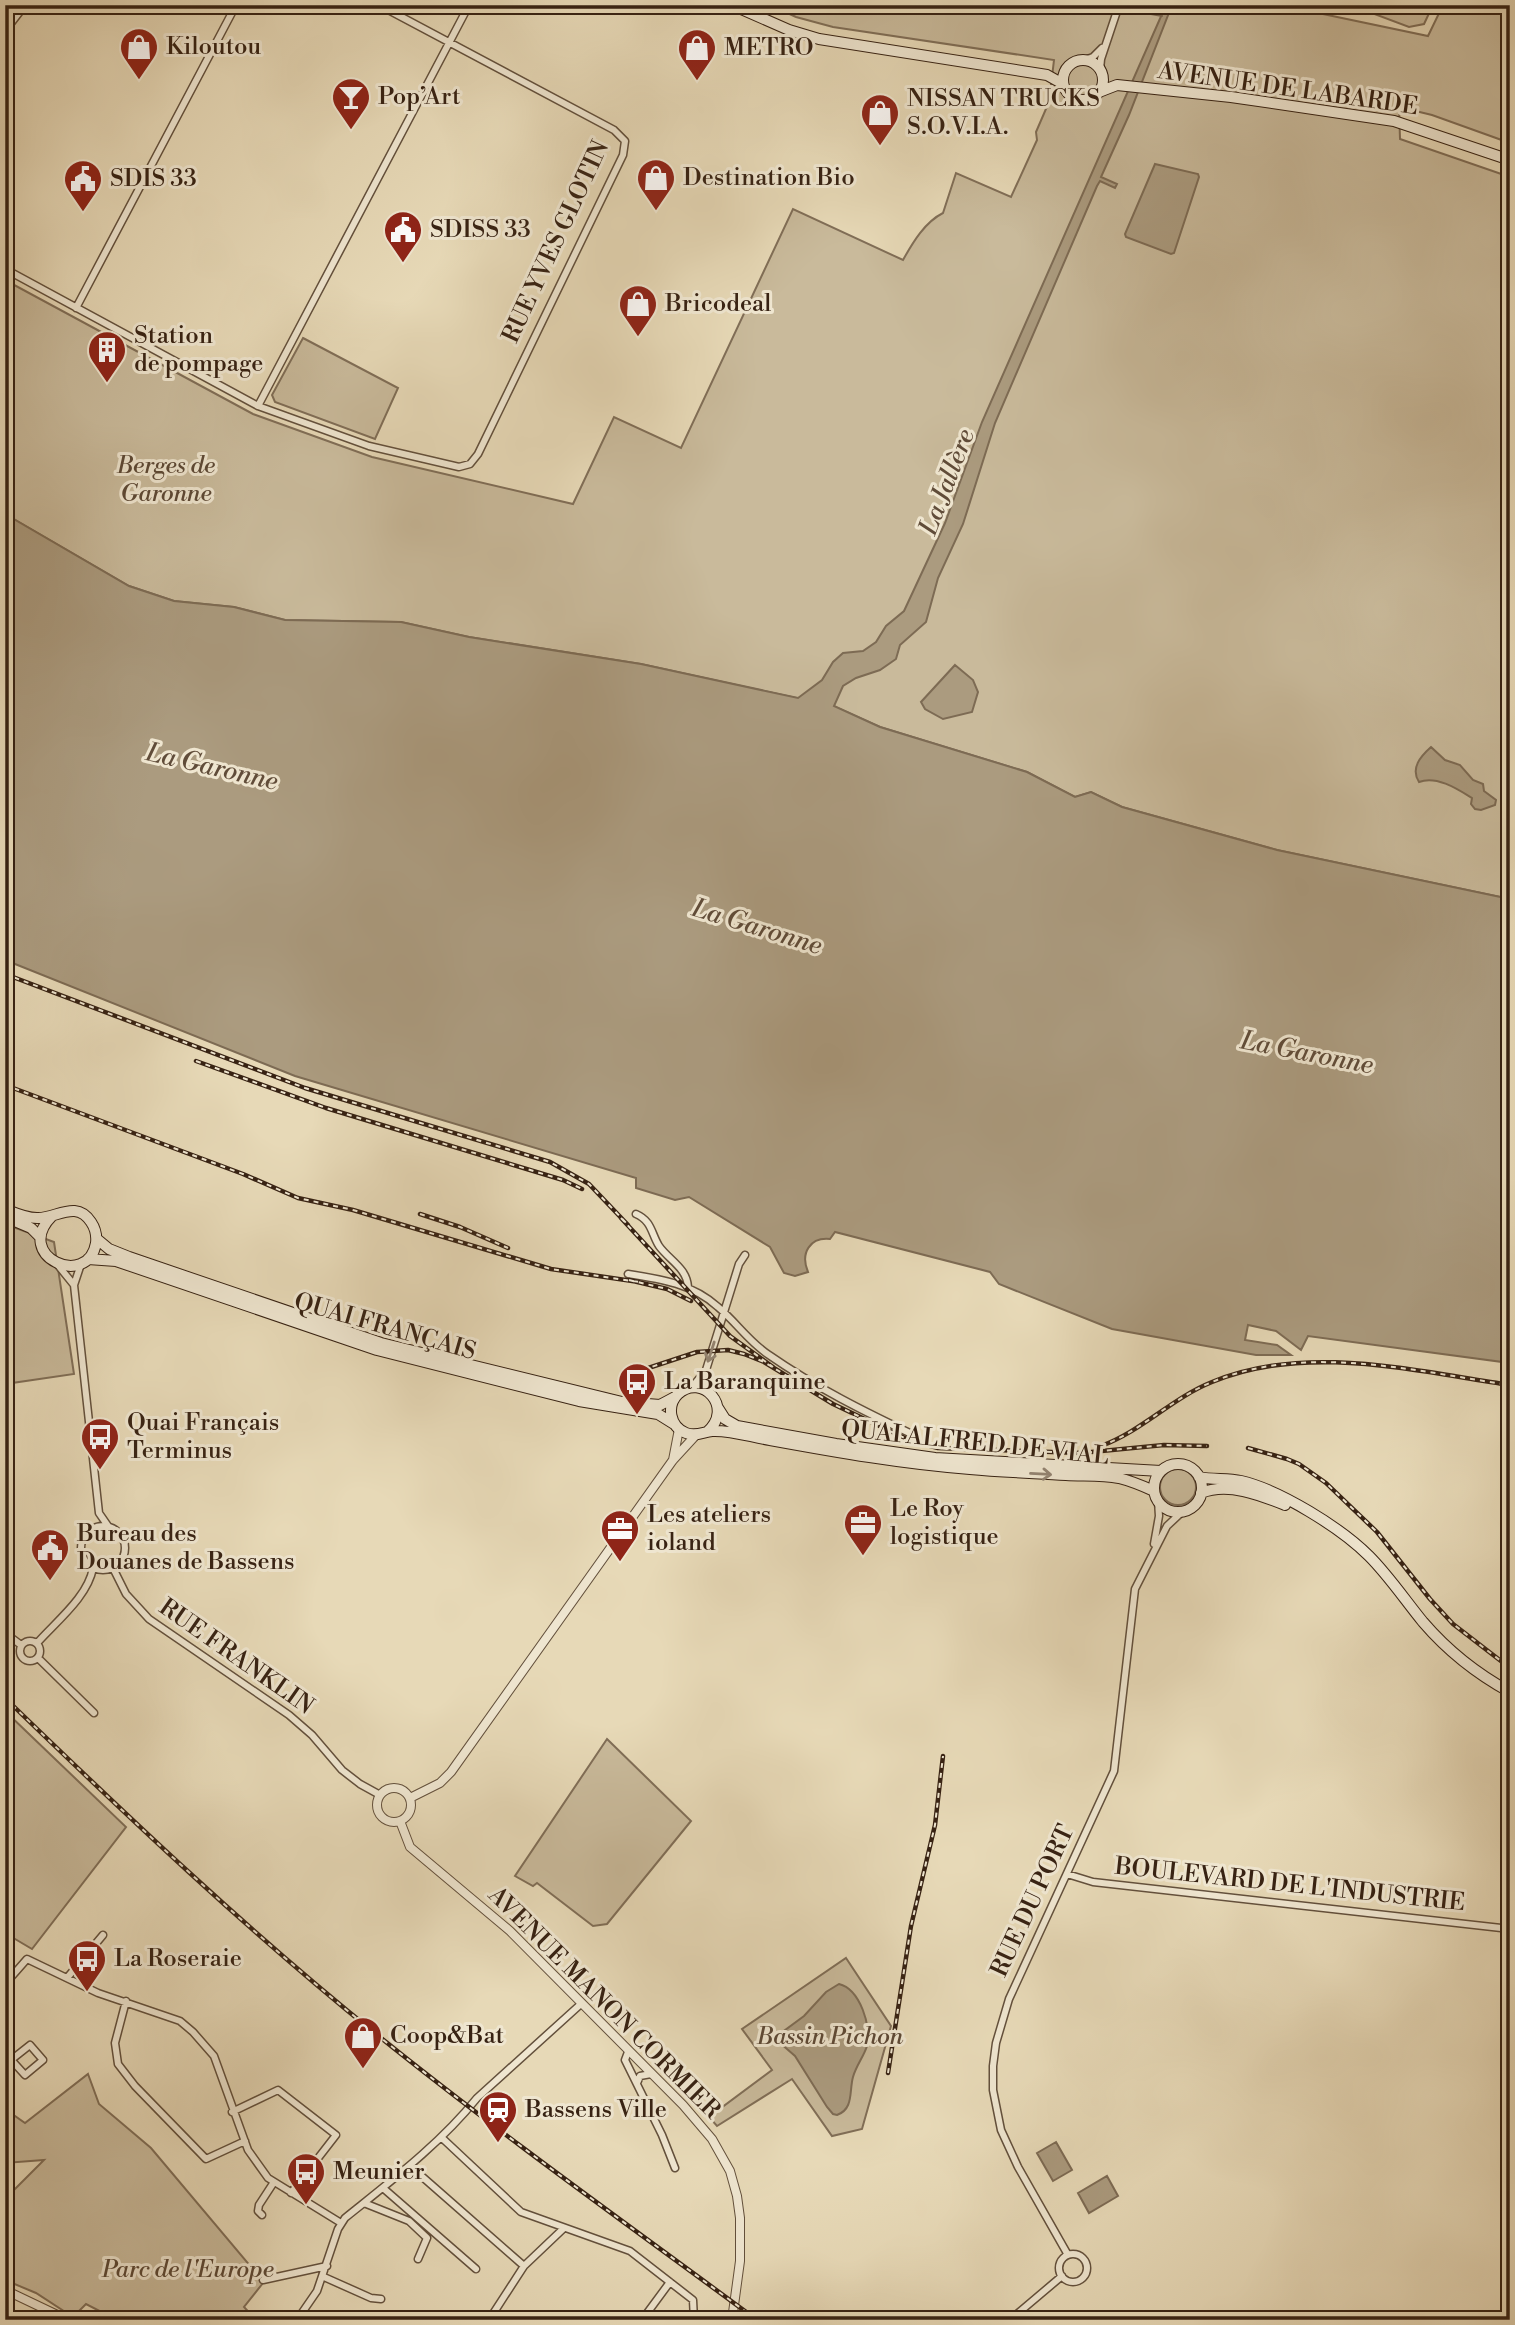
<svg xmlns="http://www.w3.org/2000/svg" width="1515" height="2325" viewBox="0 0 1515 2325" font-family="'Libre Bodoni',serif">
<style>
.green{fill:#c9ba9b;stroke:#806e57;stroke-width:2}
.water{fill:#ab9b7f;stroke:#7d6b54;stroke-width:2}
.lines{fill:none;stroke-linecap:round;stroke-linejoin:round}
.stream{stroke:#7d6b54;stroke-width:2}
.minor-casing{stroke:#63503c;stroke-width:9}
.tertiary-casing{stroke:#63503c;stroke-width:10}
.secondary-casing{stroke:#372213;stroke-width:12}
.minor{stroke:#efe6d0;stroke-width:6}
.tertiary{stroke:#efe6d0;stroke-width:8}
.secondary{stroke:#efe6d0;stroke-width:10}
.rail-casing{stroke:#372213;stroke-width:4.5}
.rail{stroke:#efe6d0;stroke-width:2;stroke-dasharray:5;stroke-linecap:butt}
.oneway{stroke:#938472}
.labels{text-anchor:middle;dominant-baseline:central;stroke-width:6;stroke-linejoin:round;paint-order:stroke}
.poi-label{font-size:24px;fill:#372213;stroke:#efe6d0;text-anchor:start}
.street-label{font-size:24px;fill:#372213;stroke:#efe6d0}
.park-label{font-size:24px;font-style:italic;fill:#5c4835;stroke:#efe6d0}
.water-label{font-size:26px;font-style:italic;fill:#604c39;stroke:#efe6d0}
</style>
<rect width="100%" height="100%" fill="#e7d9b7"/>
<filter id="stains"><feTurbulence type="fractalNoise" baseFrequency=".00286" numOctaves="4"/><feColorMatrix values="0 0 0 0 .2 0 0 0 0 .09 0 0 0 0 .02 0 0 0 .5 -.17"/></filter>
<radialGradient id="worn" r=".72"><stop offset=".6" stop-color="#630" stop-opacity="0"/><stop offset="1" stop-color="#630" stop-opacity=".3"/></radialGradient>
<!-- green -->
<path class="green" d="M 770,5 L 1280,5 L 1428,36 L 1443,5 L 1510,5 L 1510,143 L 1432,115 L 1399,107 L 1400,139 L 1510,177 L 1510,899 L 1277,850 L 1122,807 L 1091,792 L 1075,797 L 1027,772 L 880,727 L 833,706 L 641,664 L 469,637 L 401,622 L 285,620 L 234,607 L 174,601 L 129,586 L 5,514 L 5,280 L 253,414 L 372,457 L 573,504 L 614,417 L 681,448 L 793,209 L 903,260 C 913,242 925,222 943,213 L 956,173 L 1011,197 L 1037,140 L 1036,132 L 1049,102 L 1054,60 L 833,27 L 796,17 Z
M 1363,5 L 1433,5 L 1424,24 L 1409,27 L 1361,9 Z
M 303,338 L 398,388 L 375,439 L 275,402 L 272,395 Z
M 5,1224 L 54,1242 L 74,1374 L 5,1384 Z
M1160 1487a18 18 0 1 1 36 0a18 18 0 1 1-36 0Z
M 5,1711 L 126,1827 L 32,1949 L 5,1933 Z
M 607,1739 L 691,1821 L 607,1924 L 593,1926 L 537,1883 L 533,1886 L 515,1876 Z
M 846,1958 L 891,2026 L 862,2129 L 832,2136 L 792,2079 L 717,2126 L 709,2117 L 772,2070 L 742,2029 Z
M 88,2074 L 99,2104 L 151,2148 L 251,2267 L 255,2264 L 263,2273 L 263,2283 L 244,2307 L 256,2320 L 117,2320 L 86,2304 L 73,2317 L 36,2293 L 5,2280 L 5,2199 L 44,2160 L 5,2163 L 5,2109 L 25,2123 Z"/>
<!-- water -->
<path class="water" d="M 1166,5 L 1172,5 L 1129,115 L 1101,177 L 1117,184 L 1115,188 L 1100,181 L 1097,186 L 995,423 L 963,524 L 938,578 L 926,622 L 900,645 L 896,659 L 880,670 L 856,678 L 843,686 L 834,706 L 880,727 L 1027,772 L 1075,797 L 1091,792 L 1122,807 L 1277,850 L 1510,899 L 1510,1363 L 1308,1336 L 1301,1350 L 1276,1331 L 1248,1325 L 1245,1340 L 1277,1345 L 1291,1355 L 1256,1355 L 1112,1329 L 999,1284 L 990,1272 L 835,1232 L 830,1239 C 810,1237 800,1253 808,1272 L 795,1276 L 784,1273 L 770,1247 L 689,1197 L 675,1200 L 636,1188 L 636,1178 L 295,1076 L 5,960 L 5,514 L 129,586 L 174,601 L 234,607 L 285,620 L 401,622 L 469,637 L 641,664 L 798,698 L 822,680 L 833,662 L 843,653 L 863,651 L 876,642 L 886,626 L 904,611 L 945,523 L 982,422 Z
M 1155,164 L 1198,174 L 1199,177 L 1174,253 L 1171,254 L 1126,237 L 1125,234 Z
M 955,665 L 973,680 L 978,692 L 972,712 L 943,719 L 925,709 L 921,702 Z
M 1431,747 L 1445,760 L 1460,765 L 1473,780 L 1483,784 L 1484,791 L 1496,800 L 1495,805 L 1481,810 L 1475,809 L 1471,804 L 1472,798 C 1459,790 1437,775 1419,782 C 1410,768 1421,756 1431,747 Z
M 839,1984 C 860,1989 872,2027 867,2046 C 864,2056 856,2066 853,2077 C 849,2091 854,2109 837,2115 L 833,2114 L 827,2107 L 795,2056 L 780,2043 L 777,2036 L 804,2016 L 826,1992 Z
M 1056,2142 L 1072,2170 L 1053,2181 L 1037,2153 Z
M 1107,2176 L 1118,2196 L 1089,2213 L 1078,2193 Z"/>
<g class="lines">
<!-- stream -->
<path class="stream" d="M 1129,10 L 1162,16"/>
<defs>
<path id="minor" d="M 5,31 L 25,5
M 1085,60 L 1093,57 L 1102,48
M 1100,70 L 1101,59 L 1119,5
M 5,269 L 258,406 L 369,446 L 459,467 L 470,464 L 478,454 L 623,155 L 625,141 L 614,130 L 379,5
M 76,308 L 236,5
M 258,406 L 469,5
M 636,1214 C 652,1221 651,1233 659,1246 C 669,1260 687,1268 688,1287
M 57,1264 L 74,1285
M 81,1264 L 74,1285 L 99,1513 L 108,1526
M 628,1274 C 661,1279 693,1284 718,1307 C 736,1322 749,1342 769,1355 C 815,1387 865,1412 916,1436
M 693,1386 L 706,1370 L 739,1264 L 745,1255
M81 1548a22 22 0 1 1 44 0a22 22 0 1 1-44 0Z
M 1154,1544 L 1159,1516 L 1158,1501
M 113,1568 L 126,1594 L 149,1619 L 289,1715 L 312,1735 L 342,1770 L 360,1784 L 380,1795
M 5,1633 L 21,1645
M20 1651a10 10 0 1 1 20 0a10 10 0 1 1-20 0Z
M 36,1642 L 39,1641 C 58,1620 88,1596 93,1568
M 38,1658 L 94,1713
M 1067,1874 L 1093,1882 L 1510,1929
M 67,1978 L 103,1935
M 5,1984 L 27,1959 L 98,1993 L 180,2021 L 193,2032 L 214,2056 L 248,2150 L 268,2178 L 341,2223
M 126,2001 L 115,2043 L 118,2064 L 135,2086 L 206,2159 L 245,2141
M 628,2052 L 625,2060 L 662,2135 L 675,2168
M 5,2053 L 25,2075 L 43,2060 L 30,2045 L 11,2060
M 637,2083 L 640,2076 L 651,2074
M 232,2112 L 278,2090 L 336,2135 L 291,2193
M 441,2137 L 521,2212 L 630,2251 L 693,2300 L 694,2320
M 410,2166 L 524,2266
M 383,2188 L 476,2269
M 364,2203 L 409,2221 L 427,2238 L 418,2259
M 262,2215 L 258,2211 L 259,2205 L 274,2182
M1059 2268a14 14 0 1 1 28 0a14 14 0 1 1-28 0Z
M 1068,2255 L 1018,2167 L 1001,2130 L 993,2090 L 993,2066 L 996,2043 L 1009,1999 L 1114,1771 L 1135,1589 L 1167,1526 L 1183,1511
M 324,2277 L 371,2298 L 381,2299
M 263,2280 L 327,2266
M 403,2318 L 415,2315 L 424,2320
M 297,2320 L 317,2291 L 338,2229 L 345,2218 C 391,2181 440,2144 477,2098 L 582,2003
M 489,2320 L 524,2266 L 564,2228
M 642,2320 L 670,2282
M 768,2320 L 779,2315 L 788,2320
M 1010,2320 L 1062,2276"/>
<path id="tertiary" d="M 673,1460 L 679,1429
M377 1805a17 17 0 1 1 34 0a17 17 0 1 1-34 0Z
M 410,1798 L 440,1783 L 451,1772 L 673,1460 L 696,1435
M 400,1821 L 410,1847 L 510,1931 L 683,2105 L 712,2139 L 730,2171 L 737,2196 L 740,2218 L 740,2261 L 732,2320
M 5,2290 L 68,2320"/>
<path id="secondary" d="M 732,5 L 789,30 L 819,39 L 1047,75 L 1063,84
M1063 80a20 20 0 1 1 40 0a20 20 0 1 1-40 0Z
M 1099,92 L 1117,85 L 1231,97 L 1394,121 L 1510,160
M 5,1209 C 15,1213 25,1218 37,1218 C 56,1219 76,1199 91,1222 C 95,1228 97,1235 96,1243 C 88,1290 12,1256 52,1216
M 5,1217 L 31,1228 L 40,1237
M 97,1239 L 109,1249 L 129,1257 L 381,1343 L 622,1402 L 660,1405 L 675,1397
M 88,1259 L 116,1261 L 377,1350 L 579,1401 L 658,1414 L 674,1424
M 718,1408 L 725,1419 L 737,1426 L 836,1444 L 935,1458 L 1161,1471
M 707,1432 C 735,1408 702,1372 678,1394 C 666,1406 670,1427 686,1433 C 696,1437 703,1432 712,1431 C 731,1430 751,1437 770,1440 C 836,1452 903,1464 970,1469 C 1002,1472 1034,1473 1066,1475 C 1083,1476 1102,1475 1119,1478 C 1131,1481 1143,1486 1154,1491
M1154 1488a24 24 0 1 1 48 0a24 24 0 1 1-48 0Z
M 1199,1477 C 1213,1480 1227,1478 1241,1481 C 1280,1490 1341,1528 1369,1556 C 1389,1576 1405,1600 1423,1622 C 1447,1650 1477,1674 1510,1692
M 1201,1493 C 1228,1482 1260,1495 1285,1505"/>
</defs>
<!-- minor casing -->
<use href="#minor" class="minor-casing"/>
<!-- tertiary casing -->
<use href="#tertiary" class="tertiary-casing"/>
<!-- secondary casing -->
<use href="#secondary" class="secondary-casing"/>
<!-- minor -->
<use href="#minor" class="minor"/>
<!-- tertiary -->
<use href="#tertiary" class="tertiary"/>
<!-- secondary -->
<use href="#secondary" class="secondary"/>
<defs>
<path id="rail" d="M 5,974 L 305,1088 L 550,1162 L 589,1184 L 628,1225
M 196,1061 L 326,1108 L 563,1180 L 582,1189
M 5,1085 L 243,1174 L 298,1198 L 353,1210 L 551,1269 L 639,1282
M 420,1214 L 460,1227 L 508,1248
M 621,1218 L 730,1336 L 773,1367
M 629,1280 L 667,1289 L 691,1301
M 624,1376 L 697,1352 L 728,1350 L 744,1354 L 764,1362 L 833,1404 L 911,1441 L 938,1448 L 1081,1453 L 1164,1445 L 1207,1446
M 1101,1446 C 1142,1431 1172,1398 1212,1382 C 1306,1343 1413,1371 1510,1385
M 1248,1448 L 1287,1459 L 1299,1464 L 1326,1483 L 1377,1532 L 1430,1599 L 1453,1624 L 1510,1668
M 5,1698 C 127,1816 249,1932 381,2038 C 503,2136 631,2227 757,2320
M 888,2073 L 911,1926 L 935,1825 L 943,1756"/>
</defs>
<!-- rail casing -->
<use href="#rail" class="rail-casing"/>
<!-- rail -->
<use href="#rail" class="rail"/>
</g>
<!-- one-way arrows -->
<defs><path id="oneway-shaft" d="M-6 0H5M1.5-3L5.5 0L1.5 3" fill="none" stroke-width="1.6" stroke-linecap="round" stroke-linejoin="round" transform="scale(1.75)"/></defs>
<g class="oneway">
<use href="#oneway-shaft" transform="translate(711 1352) rotate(108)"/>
<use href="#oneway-shaft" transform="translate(1041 1474) rotate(3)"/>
</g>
<!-- icons -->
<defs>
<symbol id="shop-pin" viewBox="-11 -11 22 30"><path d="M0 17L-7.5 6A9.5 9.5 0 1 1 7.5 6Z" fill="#8f2418" stroke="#efe6d0"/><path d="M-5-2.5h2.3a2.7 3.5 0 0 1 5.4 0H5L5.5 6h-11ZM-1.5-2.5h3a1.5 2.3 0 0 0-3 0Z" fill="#fff"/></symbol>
<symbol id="bar-pin" viewBox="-11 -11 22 30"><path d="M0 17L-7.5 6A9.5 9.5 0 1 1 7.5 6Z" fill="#8f2418" stroke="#efe6d0"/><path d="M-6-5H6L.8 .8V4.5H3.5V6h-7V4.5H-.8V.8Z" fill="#fff"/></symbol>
<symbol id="civic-pin" viewBox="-11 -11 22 30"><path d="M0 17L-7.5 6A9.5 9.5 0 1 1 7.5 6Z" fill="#8f2418" stroke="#efe6d0"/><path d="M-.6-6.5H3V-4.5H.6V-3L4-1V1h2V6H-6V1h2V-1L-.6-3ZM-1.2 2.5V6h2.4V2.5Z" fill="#fff"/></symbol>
<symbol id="building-pin" viewBox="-11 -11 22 30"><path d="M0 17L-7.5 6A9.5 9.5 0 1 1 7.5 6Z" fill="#8f2418" stroke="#efe6d0"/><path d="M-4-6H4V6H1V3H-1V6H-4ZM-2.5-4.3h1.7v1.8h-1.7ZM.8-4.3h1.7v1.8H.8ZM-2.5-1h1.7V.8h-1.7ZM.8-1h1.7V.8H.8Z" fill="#fff"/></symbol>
<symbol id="bus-pin" viewBox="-11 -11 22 30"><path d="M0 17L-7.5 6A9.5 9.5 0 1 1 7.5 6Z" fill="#8f2418" stroke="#efe6d0"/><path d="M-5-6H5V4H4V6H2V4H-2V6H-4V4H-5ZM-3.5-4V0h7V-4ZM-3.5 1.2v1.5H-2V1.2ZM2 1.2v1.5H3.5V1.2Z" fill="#fff"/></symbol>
<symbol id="office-pin" viewBox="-11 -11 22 30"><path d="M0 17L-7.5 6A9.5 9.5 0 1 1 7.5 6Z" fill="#8f2418" stroke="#efe6d0"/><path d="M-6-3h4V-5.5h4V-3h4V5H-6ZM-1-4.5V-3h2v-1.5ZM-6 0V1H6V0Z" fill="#fff"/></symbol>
<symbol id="station-pin" viewBox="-11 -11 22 30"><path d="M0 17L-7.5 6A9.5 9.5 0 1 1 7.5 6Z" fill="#8f2418" stroke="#efe6d0"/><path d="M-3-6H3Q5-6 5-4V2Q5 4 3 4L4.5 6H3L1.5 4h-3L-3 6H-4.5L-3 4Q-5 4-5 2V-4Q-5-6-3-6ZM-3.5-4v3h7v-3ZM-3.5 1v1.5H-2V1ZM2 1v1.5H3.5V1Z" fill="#fff"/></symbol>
</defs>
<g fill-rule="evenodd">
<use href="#shop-pin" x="117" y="25" width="44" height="60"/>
<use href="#shop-pin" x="675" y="26" width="44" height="60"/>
<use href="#bar-pin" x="329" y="75" width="44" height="60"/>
<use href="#shop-pin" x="858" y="91" width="44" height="60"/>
<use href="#shop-pin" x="634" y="156" width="44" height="60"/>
<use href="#civic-pin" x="61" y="157" width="44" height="60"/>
<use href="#civic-pin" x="381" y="208" width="44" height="60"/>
<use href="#shop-pin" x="616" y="282" width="44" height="60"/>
<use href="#building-pin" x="85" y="328" width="44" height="60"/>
<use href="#bus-pin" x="615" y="1360" width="44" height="60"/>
<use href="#bus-pin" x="78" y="1415" width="44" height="60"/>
<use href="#office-pin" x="841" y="1501" width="44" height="60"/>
<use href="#office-pin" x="598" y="1507" width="44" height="60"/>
<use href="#civic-pin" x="28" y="1526" width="44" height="60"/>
<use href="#bus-pin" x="65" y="1937" width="44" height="60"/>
<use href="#shop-pin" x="341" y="2014" width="44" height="60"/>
<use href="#station-pin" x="476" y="2088" width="44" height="60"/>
<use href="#bus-pin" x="284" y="2150" width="44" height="60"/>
</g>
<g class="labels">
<!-- poi labels -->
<g class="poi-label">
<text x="166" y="47">Kiloutou</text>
<text x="724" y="48">METRO</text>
<text x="378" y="97">Pop’Art</text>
<text x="907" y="99">NISSAN TRUCKS<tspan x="907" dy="28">S.O.V.I.A.</tspan></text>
<text x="683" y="178">Destination Bio</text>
<text x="110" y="179">SDIS 33</text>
<text x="430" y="230">SDISS 33</text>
<text x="665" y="304">Bricodeal</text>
<text x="134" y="336">Station<tspan x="134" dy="28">de pompage</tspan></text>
<text x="664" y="1382">La Baranquine</text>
<text x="127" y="1423">Quai Français<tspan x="127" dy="28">Terminus</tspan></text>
<text x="890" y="1509">Le Roy<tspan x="890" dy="28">logistique</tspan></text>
<text x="647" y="1515">Les ateliers<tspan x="647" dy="28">ioland</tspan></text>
<text x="77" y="1534">Bureau des<tspan x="77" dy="28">Douanes de Bassens</tspan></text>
<text x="114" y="1959">La Roseraie</text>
<text x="390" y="2036">Coop&amp;Bat</text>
<text x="525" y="2110">Bassens Ville</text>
<text x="333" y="2172">Meunier</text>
</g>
<!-- street labels -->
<g class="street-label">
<text transform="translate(1288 89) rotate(8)">AVENUE DE LABARDE</text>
<text transform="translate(556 242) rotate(-65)">RUE YVES GLOTIN</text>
<text transform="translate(385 1327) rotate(16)">QUAI FRANÇAIS</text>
<text transform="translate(975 1443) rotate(6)">QUAI ALFRED DE VIAL</text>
<text transform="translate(236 1657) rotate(35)">RUE FRANKLIN</text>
<text transform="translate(1290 1885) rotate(6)">BOULEVARD DE L'INDUSTRIE</text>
<text transform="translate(1033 1901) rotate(-65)">RUE DU PORT</text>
<text transform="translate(604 2003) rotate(45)">AVENUE MANON CORMIER</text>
</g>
<!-- park labels -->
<g class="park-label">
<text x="166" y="466">Berges de<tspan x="166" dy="28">Garonne</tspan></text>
<text x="830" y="2037">Bassin Pichon</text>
<text x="188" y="2270">Parc de l'Europe</text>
</g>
<!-- water labels -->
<g class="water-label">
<text transform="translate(947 482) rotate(-69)">La Jallère</text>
<text transform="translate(212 767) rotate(13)">La Garonne</text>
<text transform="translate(757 927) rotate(17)">La Garonne</text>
<text transform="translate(1307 1053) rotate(11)">La Garonne</text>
</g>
</g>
<!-- margin -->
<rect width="1515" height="2325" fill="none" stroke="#e7d9b7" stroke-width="28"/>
<rect x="7" y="7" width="1501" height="2311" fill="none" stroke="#372213" stroke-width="3.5"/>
<rect x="14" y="14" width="1487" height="2297" fill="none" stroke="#372213" stroke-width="2"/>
<rect width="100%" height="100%" filter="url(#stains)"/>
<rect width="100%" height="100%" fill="url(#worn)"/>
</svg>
